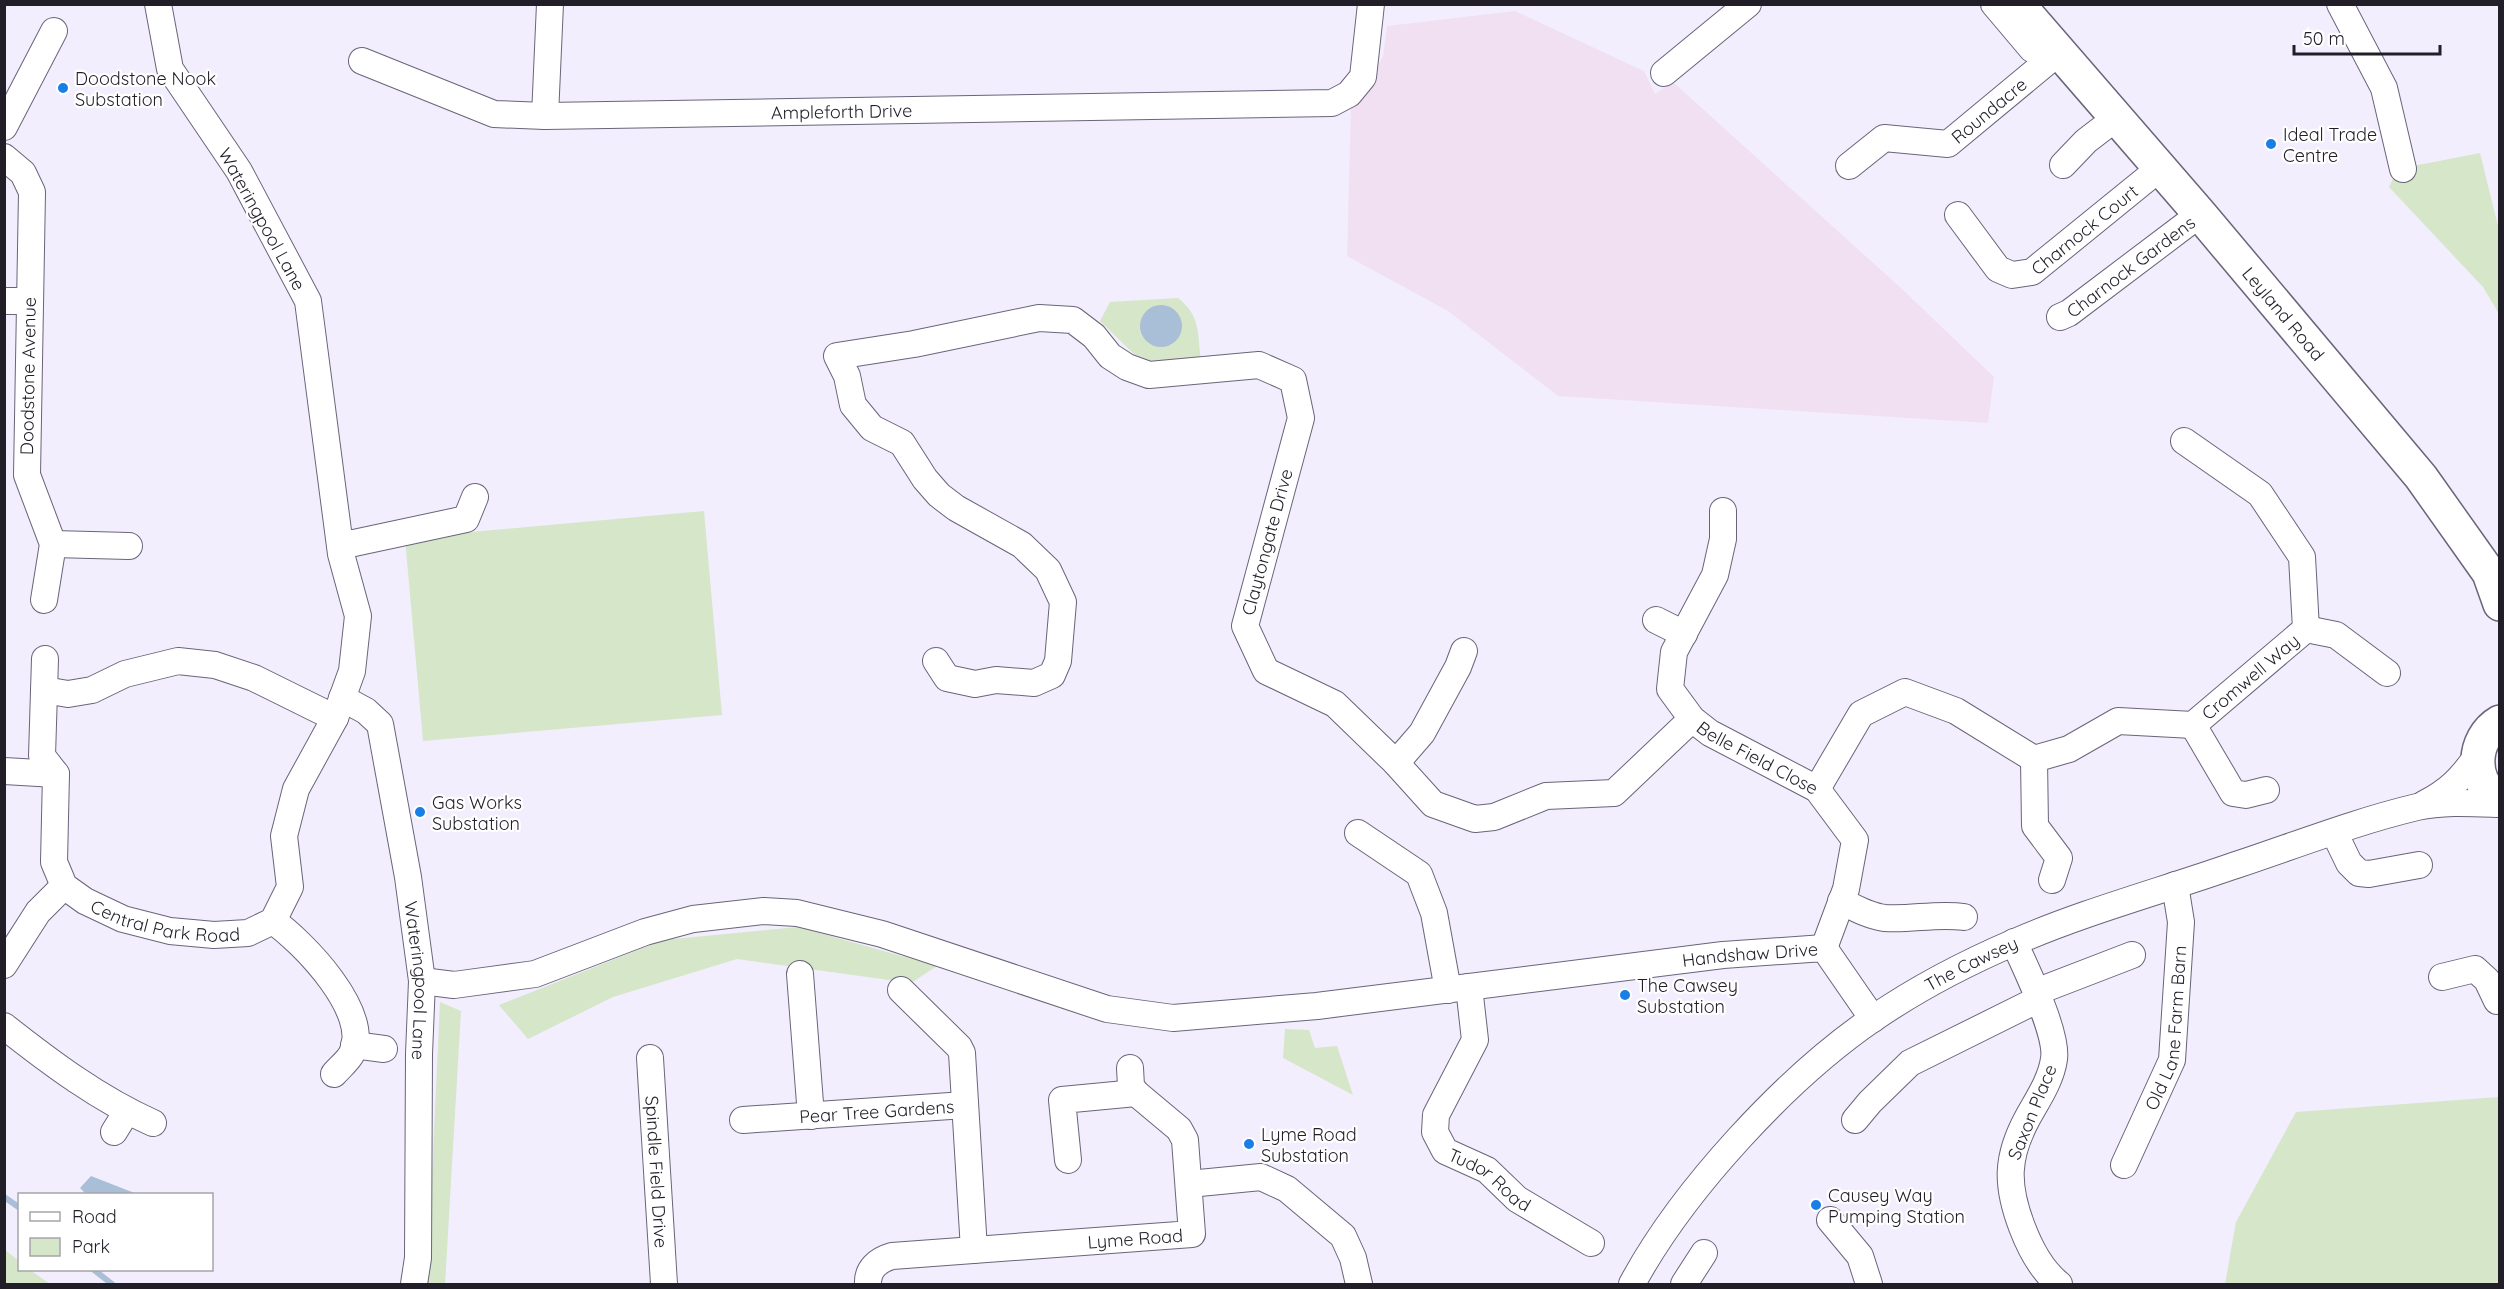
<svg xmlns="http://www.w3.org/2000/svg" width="2504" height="1289" viewBox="0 0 2504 1289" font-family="Quicksand,sans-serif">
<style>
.education{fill:#f1e0f2}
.green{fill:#d5e6c9}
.water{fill:#a9bed7}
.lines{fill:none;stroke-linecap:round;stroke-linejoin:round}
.stream{stroke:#a9bed7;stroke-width:6}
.minor-casing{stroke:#6a6479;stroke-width:28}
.major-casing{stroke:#6a6479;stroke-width:36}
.minor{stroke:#fff;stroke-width:26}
.major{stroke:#fff;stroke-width:33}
.poi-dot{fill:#1a7ee7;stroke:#fff;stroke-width:2}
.labels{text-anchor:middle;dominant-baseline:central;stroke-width:4.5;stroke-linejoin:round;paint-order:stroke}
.poi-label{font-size:18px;fill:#211e28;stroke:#fff;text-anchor:start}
.street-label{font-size:18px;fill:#211e28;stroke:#fff}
</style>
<rect width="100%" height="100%" fill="#f2eefd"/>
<!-- education -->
<path class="education" d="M 1515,11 L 1644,71 L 1655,94 L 1673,82 L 1902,289 L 1994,377 L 1988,423 L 1558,396 L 1448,311 L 1347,256 L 1351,107 L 1383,57 L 1387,26 Z"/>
<!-- green -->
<path class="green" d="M 2480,153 L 2499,230 L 2499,314 L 2483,287 L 2389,187 L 2398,169 Z
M 1178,298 C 1201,316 1197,333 1201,360 L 1155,363 L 1134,354 L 1100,321 L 1110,302 Z
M 704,511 L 722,715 L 423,741 L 405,538 Z
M 798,927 L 937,966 L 911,983 L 737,959 L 613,997 L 528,1039 L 499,1005 L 663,940 Z
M 440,1002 L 461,1011 L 445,1284 L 427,1284 Z
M 1285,1029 L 1309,1030 L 1315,1048 L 1337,1046 L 1353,1095 L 1283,1058 Z
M 2499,1097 L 2499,1284 L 2225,1284 L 2236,1222 L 2296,1112 Z
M 5,1250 L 19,1261 L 20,1270 L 30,1270 L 50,1284 L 5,1284 Z"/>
<!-- water -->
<path class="water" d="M1140 326a21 21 0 1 1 42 0a21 21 0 1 1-42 0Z
M 91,1176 L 137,1194 L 86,1194 L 80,1188 Z"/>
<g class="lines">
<!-- stream -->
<path class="stream" d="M 4,1197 L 20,1208
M 94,1270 L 112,1284"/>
<defs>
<g id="minor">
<path d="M 1994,4 L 2032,49 L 2046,39"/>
<path d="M 2340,4 L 2384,88 L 2403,169"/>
<path id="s1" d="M 362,61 L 494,114 L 545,116 L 1332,103 L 1349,94 L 1363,77 L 1371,4"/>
<path d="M 1664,73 L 1748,4"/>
<path d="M 545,116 L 550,4"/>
<path d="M 4,127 L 54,31"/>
<path d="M 4,157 L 23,173 L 32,192 L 27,475 L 53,544 L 44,600"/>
<path d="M 2063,165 L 2086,141 L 2116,118"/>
<path id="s2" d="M 1849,166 L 1884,138 L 1948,144 L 2059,52"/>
<path id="s3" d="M 1958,215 L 1998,269 L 2012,275 L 2032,272 L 2160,168"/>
<path d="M 4,301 L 29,301"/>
<path id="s4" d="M 2060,317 L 2069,313 L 2200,214"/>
<path id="s5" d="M 1723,511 L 1723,539 L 1715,575 L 1674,652 L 1670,689 L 1692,719 L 1710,733 L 1817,789 L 1855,840 L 1846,889 L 1824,948"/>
<path d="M 340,543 L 354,543 L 466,519 L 475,497"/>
<path d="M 53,544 L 129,546"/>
<path d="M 1656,620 L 1684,634"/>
<path d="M 2306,629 L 2336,635 L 2387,673"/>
<path id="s6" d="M 45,659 L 42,756 L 56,774 L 54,862 L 64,886 L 85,901 L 123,919 L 170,931 L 214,935 L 248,933 L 273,921 L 290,887 L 284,836 L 296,789 L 335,718 L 352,671 L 358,616 L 341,554 L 308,301 L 239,171 L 170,69 L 158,4"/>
<path d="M 936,661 L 947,678 L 975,684 L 996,680 L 1034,683 L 1052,675 L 1058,661 L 1063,602 L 1048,570 L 1022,545 L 956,508 L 939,495 L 925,479 L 902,443 L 872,428 L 853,405 L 847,376 L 837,356 L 914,344 L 1039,318 L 1073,320 L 1094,336 L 1110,356 L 1127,367 L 1149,375 L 1259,365 L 1293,380 L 1301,418 L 1245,626 L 1266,671 L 1335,704 L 1396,763 L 1433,804 L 1475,819 L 1494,817 L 1546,796 L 1614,793 L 1692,719"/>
<path d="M 44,690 L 68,694 L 92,690 L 125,674 L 178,661 L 215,665 L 254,678 L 335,718"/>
<path id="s7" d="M 342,698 L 366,711 L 380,724 L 408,877 L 422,981 L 419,1054 L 418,1258 L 414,1284"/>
<path d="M 2193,725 L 2233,793 L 2246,795 L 2266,790"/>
<path d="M 2034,759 L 2035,826 L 2059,858 L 2052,880"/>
<path d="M 1396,763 L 1422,733 L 1458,667 L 1464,651"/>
<path d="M 4,771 L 56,774"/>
<path id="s8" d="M 1817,789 L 1861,714 L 1905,692 L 1956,711 L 2034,759 L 2069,749 L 2118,721 L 2193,725 L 2306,629 L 2302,557 L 2260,494 L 2184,441"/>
<path d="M 2424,804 C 2449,791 2461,779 2477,756"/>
<path d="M 2334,832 L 2349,863 L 2359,873 L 2369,874 L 2419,865"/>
<path d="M 1358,833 L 1419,874 L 1434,913 L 1448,990"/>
<path d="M 1841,901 C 1855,908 1869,916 1885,918 C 1911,920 1937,913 1964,917"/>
<path d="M 273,921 C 303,942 372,1013 352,1053 C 349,1060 339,1068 334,1074"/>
<path d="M 2014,942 C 2025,967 2058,1033 2054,1059 C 2051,1080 2038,1099 2028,1117 C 2006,1157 2006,1185 2022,1227 C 2030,1248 2041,1270 2059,1284"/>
<path d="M 4,965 L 38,912 L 64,886"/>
<path d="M 800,974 L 811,1116"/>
<path d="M 2442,977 L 2475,969 L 2487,980 L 2497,1001 L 2500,1000"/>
<path id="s9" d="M 422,981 L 454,985 L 535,974 L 645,932 L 693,919 L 764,911 L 797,913 L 882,934 L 1107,1009 L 1173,1018 L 1317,1006 L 1723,955 L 1824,948 L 1873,1019"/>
<path id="s10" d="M 1469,987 L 1475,1040 L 1436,1115 L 1435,1132 L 1445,1151 L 1487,1170 L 1517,1199 L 1591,1243"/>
<path d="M 901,990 L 959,1047 L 962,1053 L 974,1250"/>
<path d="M 2036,992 L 2132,955"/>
<path d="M 4,1026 C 51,1063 99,1099 153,1123"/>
<path d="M 354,1045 L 384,1049"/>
<path id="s11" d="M 650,1058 L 664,1284"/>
<path id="s12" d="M 743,1120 L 965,1105"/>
<path d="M 1855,1120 L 1870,1102 L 1910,1063 L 2039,999"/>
<path d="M 114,1132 L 127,1111"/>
<path d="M 1068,1160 L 1062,1100 L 1136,1093"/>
<path id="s13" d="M 2124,1165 L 2172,1060 L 2181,922 L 2175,885"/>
<path d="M 1189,1184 L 1261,1177 L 1287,1189 L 1343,1236 L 1353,1258 L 1359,1284"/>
<path d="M 1830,1220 L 1860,1256 L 1869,1284"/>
<path id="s14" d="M 868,1284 C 867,1269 878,1260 892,1256 L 1192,1234 L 1185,1140 L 1179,1129 L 1136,1093 L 1131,1086 L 1130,1068"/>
<path id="s15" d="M 1632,1284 C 1682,1191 1786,1078 1874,1018 C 1918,988 1966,963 2015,942 C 2084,912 2158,892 2230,867 C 2291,847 2354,822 2417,807 C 2443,801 2473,803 2500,804"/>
<path d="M 1684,1284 L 1704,1253"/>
</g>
<g id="major">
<path id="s16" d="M 2018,4 L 2200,214 L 2421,477 L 2489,573 L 2500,604"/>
<path d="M 2500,722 C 2472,738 2469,783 2500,799"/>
</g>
</defs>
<!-- minor casing -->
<use href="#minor" class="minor-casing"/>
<!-- major casing -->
<use href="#major" class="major-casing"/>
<!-- minor -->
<use href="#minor" class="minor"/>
<!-- major -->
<use href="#major" class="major"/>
</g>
<!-- markers -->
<g class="poi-dot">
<circle cx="63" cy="88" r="6"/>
<circle cx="2271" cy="144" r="6"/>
<circle cx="420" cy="812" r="6"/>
<circle cx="1625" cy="995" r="6"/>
<circle cx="1249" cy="1144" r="6"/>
<circle cx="1816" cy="1205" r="6"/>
</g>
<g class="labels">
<!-- poi labels -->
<g class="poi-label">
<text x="75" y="78">Doodstone Nook<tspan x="75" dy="21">Substation</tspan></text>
<text x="2283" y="134">Ideal Trade<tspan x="2283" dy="21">Centre</tspan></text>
<text x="432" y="802">Gas Works<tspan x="432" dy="21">Substation</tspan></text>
<text x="1637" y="985">The Cawsey<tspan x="1637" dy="21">Substation</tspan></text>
<text x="1261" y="1134">Lyme Road<tspan x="1261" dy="21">Substation</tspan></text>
<text x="1828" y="1195">Causey Way<tspan x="1828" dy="21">Pumping Station</tspan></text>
</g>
<!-- street labels -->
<g class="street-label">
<text stroke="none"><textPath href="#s2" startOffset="162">Roundacre</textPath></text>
<text stroke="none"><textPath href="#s1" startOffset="490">Ampleforth Drive</textPath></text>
<text transform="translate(262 219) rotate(61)">Wateringpool Lane</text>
<text stroke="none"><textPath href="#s3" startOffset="170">Charnock Court</textPath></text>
<text stroke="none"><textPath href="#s4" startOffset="87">Charnock Gardens</textPath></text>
<text stroke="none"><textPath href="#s16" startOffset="408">Leyland Road</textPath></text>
<text transform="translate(28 376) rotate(-89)">Doodstone Avenue</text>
<text transform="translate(1267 542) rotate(-75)">Claytongate Drive</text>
<text stroke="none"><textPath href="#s8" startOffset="525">Cromwell Way</textPath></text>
<text stroke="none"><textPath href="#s5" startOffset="303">Belle Field Close</textPath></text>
<text stroke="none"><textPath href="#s6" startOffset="344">Central Park Road</textPath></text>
<text stroke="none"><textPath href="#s9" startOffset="1358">Handshaw Drive</textPath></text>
<text stroke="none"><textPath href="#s15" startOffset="474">The Cawsey</textPath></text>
<text stroke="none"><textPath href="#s7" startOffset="306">Wateringpool Lane</textPath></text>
<text stroke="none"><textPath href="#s13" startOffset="146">Old Lane Farm Barn</textPath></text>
<text stroke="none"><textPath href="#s12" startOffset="134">Pear Tree Gardens</textPath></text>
<text transform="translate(2032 1112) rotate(-68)">Saxon Place</text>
<text stroke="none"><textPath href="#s11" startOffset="114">Spindle Field Drive</textPath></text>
<text stroke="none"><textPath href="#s10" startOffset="230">Tudor Road</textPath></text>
<text stroke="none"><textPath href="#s14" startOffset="284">Lyme Road</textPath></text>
</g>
</g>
<!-- border -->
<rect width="2504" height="1289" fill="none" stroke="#211e28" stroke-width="12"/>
<!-- legend -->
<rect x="18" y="1193" width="195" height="78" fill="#ffffff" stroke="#a6a5a9" stroke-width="1.5"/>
<rect x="30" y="1212" width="30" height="9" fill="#ffffff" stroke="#a6a5a9" stroke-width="1.5"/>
<text x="72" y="1223" font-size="18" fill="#211e28">Road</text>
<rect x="30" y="1238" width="30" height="18" fill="#d5e6c9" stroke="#a6a5a9" stroke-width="1.5"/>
<text x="72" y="1253" font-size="18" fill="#211e28">Park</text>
<!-- scale -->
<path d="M2294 45v9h146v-9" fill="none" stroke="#211e28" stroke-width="3"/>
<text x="2303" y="45" font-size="18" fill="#211e28" stroke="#ffffff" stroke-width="4.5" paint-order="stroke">50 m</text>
</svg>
